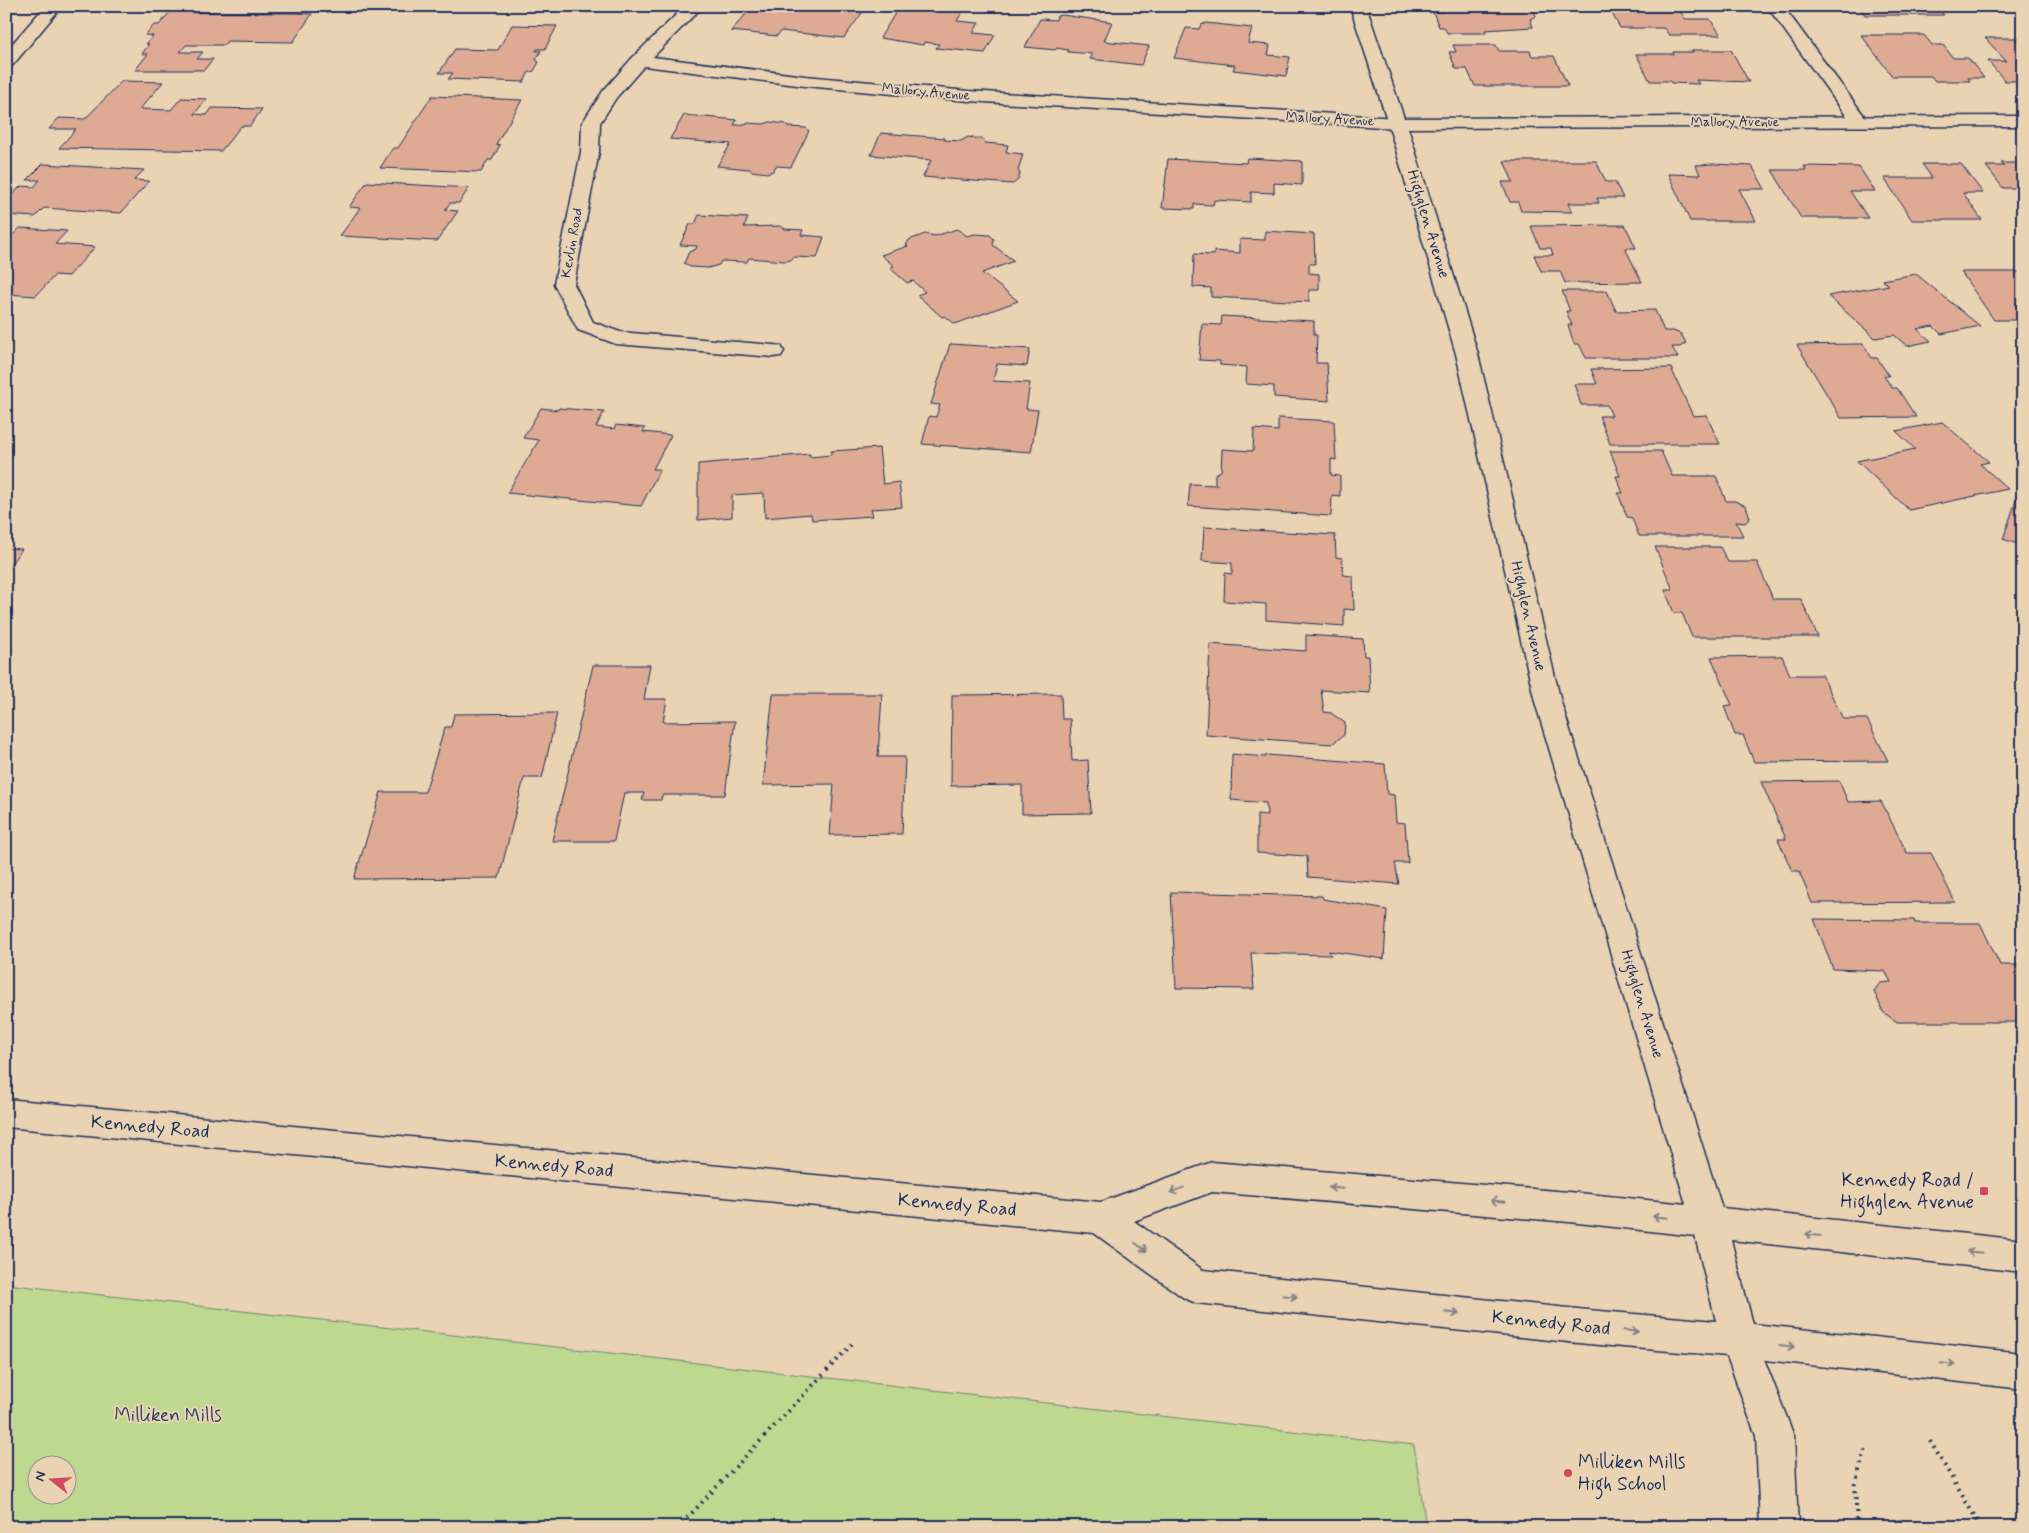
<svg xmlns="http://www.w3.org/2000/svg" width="2029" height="1533" viewBox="0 0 2029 1533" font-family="Mynerve,sans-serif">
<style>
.green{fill:#bed88f;stroke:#6c8476;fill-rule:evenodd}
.building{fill:#dfaa94;stroke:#1b2f5e}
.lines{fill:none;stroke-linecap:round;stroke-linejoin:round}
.lane-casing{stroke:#1b2f5e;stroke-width:3}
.street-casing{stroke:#1b2f5e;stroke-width:3}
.secondary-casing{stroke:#1b2f5e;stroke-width:3}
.path{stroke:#1b2f5e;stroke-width:4;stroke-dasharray:2 5;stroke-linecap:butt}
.lane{fill:#ead3b3;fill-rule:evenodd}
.street{fill:#ead3b3;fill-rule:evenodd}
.secondary{fill:#ead3b3;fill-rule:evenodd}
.oneway{stroke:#828188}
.poi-dot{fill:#d1495b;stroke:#ead3b3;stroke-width:2}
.labels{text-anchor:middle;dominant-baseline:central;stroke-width:4;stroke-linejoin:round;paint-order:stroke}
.far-street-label{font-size:14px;fill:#1b2f5e;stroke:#ead3b3}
.street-label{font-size:16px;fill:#1b2f5e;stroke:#ead3b3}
.near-street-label{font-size:19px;fill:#1b2f5e;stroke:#ead3b3}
.near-poi-label{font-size:19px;fill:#1b2f5e;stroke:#ead3b3;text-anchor:end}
.near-park-label{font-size:19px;fill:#2b4063;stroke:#ead3b3}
</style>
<rect width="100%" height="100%" fill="#ead3b3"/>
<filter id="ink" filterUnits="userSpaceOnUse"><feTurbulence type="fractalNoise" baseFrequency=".02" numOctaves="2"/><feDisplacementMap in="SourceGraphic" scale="10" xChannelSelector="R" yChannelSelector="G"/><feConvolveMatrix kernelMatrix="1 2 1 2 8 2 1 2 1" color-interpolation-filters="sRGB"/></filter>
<g filter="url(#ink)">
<!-- green -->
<path class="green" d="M 6,1284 L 1414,1445 L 1426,1527 L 6,1527 ZM 38,1466 L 68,1466 L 68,1496 L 38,1496 Z"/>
<!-- building -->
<path class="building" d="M 486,6 L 597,6 L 594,12 Z
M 753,6 L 791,10 L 794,6 L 867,6 L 844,38 L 781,31 L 777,36 L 731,31 Z
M 913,6 L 965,7 L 957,21 L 979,23 L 973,33 L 995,35 L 985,53 L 936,48 L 939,44 L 924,42 L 923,45 L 880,38 L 899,7 L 912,8 Z
M 1442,6 L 1525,6 L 1533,9 L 1536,16 L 1530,19 L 1533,27 L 1485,30 L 1486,33 L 1447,33 L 1444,27 L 1439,27 L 1433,12 L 1444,12 Z
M 1608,6 L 1677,6 L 1685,19 L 1710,19 L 1721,35 L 1669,35 L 1664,28 L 1620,28 Z
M 1859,6 L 1936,6 L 1944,15 L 1865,15 Z
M 170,12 L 297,13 L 312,14 L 293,42 L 227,41 L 224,45 L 186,45 L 180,52 L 203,52 L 197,59 L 213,59 L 204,70 L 135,70 L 148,54 L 142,54 L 149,44 L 146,44 L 153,36 L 145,35 L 154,25 L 159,25 Z
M 1062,15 L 1112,22 L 1104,41 L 1149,46 L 1141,65 L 1090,59 L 1093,54 L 1068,52 L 1068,50 L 1057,48 L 1055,50 L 1025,47 L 1040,19 L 1056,20 L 1057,16 Z
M 1206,23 L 1252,28 L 1248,43 L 1270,45 L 1268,55 L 1290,57 L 1286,76 L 1233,70 L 1235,65 L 1174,58 L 1186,28 L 1199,29 L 1201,25 Z
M 512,25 L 557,26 L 545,49 L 537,49 L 536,51 L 541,51 L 536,60 L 539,62 L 534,71 L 529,72 L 524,82 L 448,79 L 453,73 L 439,73 L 455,49 L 498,50 Z
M 1861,35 L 1924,35 L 1932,45 L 1943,45 L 1953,58 L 1968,58 L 1984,78 L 1968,78 L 1970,81 L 1935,81 L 1931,76 L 1892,76 Z
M 1985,38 L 2023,38 L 2023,81 L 2005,81 L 1988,61 L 2006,61 Z
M 1453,45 L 1496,45 L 1499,51 L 1530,51 L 1532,56 L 1554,56 L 1568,86 L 1475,86 L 1467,69 L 1456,69 L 1449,52 L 1456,52 Z
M 1692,50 L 1731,50 L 1749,82 L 1696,80 L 1699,84 L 1671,83 L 1670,81 L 1650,81 L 1636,54 L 1674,54 L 1673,52 L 1693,52 Z
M 122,81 L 163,82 L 140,109 L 171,110 L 181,98 L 207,99 L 194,114 L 207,115 L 212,108 L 262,109 L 250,126 L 241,126 L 221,151 L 59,148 L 76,129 L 49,129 L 59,118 L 85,119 Z
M 432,96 L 522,100 L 496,144 L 500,145 L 492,160 L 488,160 L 481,172 L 380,168 L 393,148 L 398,148 Z
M 684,115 L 737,120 L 734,125 L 740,125 L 747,123 L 764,124 L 770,122 L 786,124 L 788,127 L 806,128 L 809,131 L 791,167 L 776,166 L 773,171 L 767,173 L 752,171 L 749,169 L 717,166 L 731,144 L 670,139 Z
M 881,133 L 945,138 L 944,140 L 961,141 L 968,137 L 983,139 L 985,143 L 1008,145 L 1006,152 L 1023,154 L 1018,171 L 1020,173 L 1018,180 L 1013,184 L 923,177 L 931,160 L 871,155 Z
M 1247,158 L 1302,161 L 1302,185 L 1274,183 L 1274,193 L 1251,192 L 1251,202 L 1214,200 L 1213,205 L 1194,204 L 1194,209 L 1162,208 L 1168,159 L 1246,163 Z
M 1504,161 L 1596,161 L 1606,182 L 1615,182 L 1623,198 L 1597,198 L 1599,203 L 1568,203 L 1572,212 L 1521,211 L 1518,202 L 1510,202 L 1502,182 L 1513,182 Z
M 2001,163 L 2023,163 L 2023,193 L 2019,188 L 2003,188 L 1986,166 L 2004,166 Z
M 43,164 L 144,170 L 134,180 L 149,181 L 121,213 L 44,208 L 35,217 L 6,215 L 6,201 L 21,186 L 34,187 L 40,180 L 27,180 Z
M 1713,164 L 1752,166 L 1765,189 L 1739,189 L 1756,221 L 1690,221 L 1668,174 L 1700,175 L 1696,165 Z
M 1922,164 L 1961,164 L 1983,193 L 1963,193 L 1982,220 L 1912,220 L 1884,178 L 1932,178 Z
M 1804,166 L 1859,167 L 1875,191 L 1850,191 L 1868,218 L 1801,218 L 1772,170 L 1806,170 Z
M 367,182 L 469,188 L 459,203 L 450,203 L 445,210 L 458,211 L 437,241 L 340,236 L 360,208 L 349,207 Z
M 699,215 L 748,218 L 744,227 L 781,226 L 785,229 L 803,230 L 801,235 L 824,237 L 817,258 L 793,257 L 792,260 L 784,261 L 749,258 L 747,262 L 721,261 L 719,265 L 708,268 L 690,267 L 684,263 L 689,252 L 696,249 L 697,246 L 680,245 L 690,224 L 695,224 Z
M 1625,225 L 1636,248 L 1625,248 L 1642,282 L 1565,283 L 1560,271 L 1541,271 L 1534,255 L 1553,255 L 1551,248 L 1540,248 L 1531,226 Z
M 20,228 L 67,231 L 55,244 L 95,247 L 69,276 L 55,275 L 36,296 L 6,294 L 6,242 Z
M 957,229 L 967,236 L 974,234 L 990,235 L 994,239 L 993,245 L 1014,261 L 982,273 L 1018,301 L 955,324 L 945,316 L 942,317 L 917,295 L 925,292 L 913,281 L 907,283 L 890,268 L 894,266 L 881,255 L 908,246 L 906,245 L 909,240 L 925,234 L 935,236 Z
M 1265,231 L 1314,234 L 1315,264 L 1309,264 L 1309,273 L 1319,274 L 1319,290 L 1309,290 L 1309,302 L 1211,297 L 1211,288 L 1193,287 L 1194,254 L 1214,255 L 1214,251 L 1240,253 L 1240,239 L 1265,240 Z
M 1961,272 L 2023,272 L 2023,320 L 1994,320 Z
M 1916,274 L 1980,326 L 1941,334 L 1933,326 L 1917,329 L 1931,341 L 1907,346 L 1894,335 L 1875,338 L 1828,296 L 1889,285 L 1882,280 Z
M 1562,291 L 1607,291 L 1616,311 L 1655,310 L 1664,331 L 1673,331 L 1681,334 L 1686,343 L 1680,347 L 1672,347 L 1678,358 L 1586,358 L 1579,344 L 1574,344 L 1568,325 L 1572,325 L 1566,311 L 1570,311 Z
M 1222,316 L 1314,321 L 1314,335 L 1317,335 L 1316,363 L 1327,363 L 1329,401 L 1274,397 L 1274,386 L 1246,384 L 1247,367 L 1220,365 L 1220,361 L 1199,360 L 1202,324 L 1221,325 Z
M 950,344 L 1030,349 L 1027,366 L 997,364 L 993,381 L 1030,383 L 1026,409 L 1038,410 L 1031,452 L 922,444 L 929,416 L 936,417 L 940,405 L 931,404 Z
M 1857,344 L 1863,344 L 1872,358 L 1877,358 L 1889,376 L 1884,376 L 1892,388 L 1897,388 L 1916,417 L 1841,418 L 1797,345 Z
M 1671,368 L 1693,416 L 1706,415 L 1720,444 L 1610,444 L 1599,416 L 1612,416 L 1607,405 L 1581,405 L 1574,384 L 1597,384 L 1591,369 Z
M 541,408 L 558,410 L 559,408 L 604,412 L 596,427 L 614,429 L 616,425 L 645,428 L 643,432 L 671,435 L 653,469 L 660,469 L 641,506 L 507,493 L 539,440 L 523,438 Z
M 1278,418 L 1334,421 L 1336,460 L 1331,459 L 1331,475 L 1340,476 L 1340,496 L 1332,495 L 1331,516 L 1188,506 L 1190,484 L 1218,485 L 1215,484 L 1215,474 L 1221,471 L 1222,449 L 1253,451 L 1254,429 L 1278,431 Z
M 1942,422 L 1989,462 L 1980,464 L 2008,489 L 1909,510 L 1857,461 L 1915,449 L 1896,431 Z
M 879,448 L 883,484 L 899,482 L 902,507 L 871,509 L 873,516 L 812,520 L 811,514 L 765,518 L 764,493 L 732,495 L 732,517 L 698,520 L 698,464 L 810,454 L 810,457 L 831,455 L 831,451 Z
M 1610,451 L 1661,451 L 1672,476 L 1716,476 L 1726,501 L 1735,501 L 1746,506 L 1750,518 L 1745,523 L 1736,522 L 1743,536 L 1639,536 L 1632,518 L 1627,517 L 1618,493 L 1623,493 L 1616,476 L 1620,476 Z
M 2019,492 L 2023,493 L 2023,546 L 2003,539 Z
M 1204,527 L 1335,535 L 1336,557 L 1342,558 L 1343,575 L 1353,576 L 1354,610 L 1344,609 L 1344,626 L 1266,620 L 1266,604 L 1224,601 L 1225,573 L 1232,574 L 1232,563 L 1202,561 Z
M 1655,547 L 1720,547 L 1728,562 L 1757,562 L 1773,599 L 1801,599 L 1818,637 L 1692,637 L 1682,613 L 1674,613 L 1665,590 L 1673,590 Z
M 6,548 L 22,549 L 10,565 L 12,565 L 6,573 Z
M 1306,635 L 1363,639 L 1364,656 L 1368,656 L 1370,693 L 1321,690 L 1324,712 L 1331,713 L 1345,723 L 1344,735 L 1332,744 L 1206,735 L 1210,644 L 1306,651 Z
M 1782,656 L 1790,675 L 1822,675 L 1843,719 L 1867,719 L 1888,761 L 1754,762 L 1743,735 L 1735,735 L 1724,706 L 1732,705 L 1711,657 Z
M 593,665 L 650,665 L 644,699 L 667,699 L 663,722 L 735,721 L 725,795 L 662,795 L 661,800 L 642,800 L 644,793 L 624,793 L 614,841 L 552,841 Z
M 773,694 L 882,694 L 878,757 L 905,757 L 902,834 L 830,835 L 834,784 L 763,785 Z
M 1061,694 L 1062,719 L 1070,719 L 1072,761 L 1088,760 L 1091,813 L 1022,814 L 1022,785 L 951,786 L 952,695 Z
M 557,713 L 542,778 L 524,778 L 499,878 L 354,879 L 381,792 L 425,792 L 445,727 L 451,727 L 454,714 Z
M 1232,754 L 1266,757 L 1266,755 L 1385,764 L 1387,794 L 1394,795 L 1396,822 L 1405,823 L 1408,863 L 1395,863 L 1399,884 L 1308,877 L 1307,856 L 1257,853 L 1257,814 L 1267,815 L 1266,803 L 1231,800 Z
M 1839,781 L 1848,802 L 1881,801 L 1907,853 L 1931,853 L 1955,902 L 1812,903 L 1799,871 L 1792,871 L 1778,839 L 1786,839 L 1761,782 Z
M 1171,892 L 1322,896 L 1323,899 L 1387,910 L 1384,959 L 1329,951 L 1331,955 L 1251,953 L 1254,989 L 1176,988 Z
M 1814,919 L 1914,920 L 1915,923 L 1980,923 L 2000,965 L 2020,965 L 2023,970 L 2023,1022 L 1897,1022 L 1883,1012 L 1874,991 L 1880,983 L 1891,982 L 1885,971 L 1833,969 Z"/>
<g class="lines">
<defs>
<path id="lane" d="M 1739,1323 L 1752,1328 L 1794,1436 L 1798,1527 L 1760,1527 L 1756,1436 L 1721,1340 L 1726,1328 Z"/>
<path id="street" d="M 45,6 L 62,6 L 12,66 L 6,67 L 6,51 Z
M 685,6 L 703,6 L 653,57 L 805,76 L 969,91 L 1397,118 L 1403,119 L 1406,123 L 1403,127 L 1397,128 L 969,101 L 805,86 L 644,66 L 616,98 L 600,123 L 599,152 L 574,284 L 593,322 L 620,332 L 773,345 L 781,346 L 784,351 L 781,356 L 773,357 L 616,344 L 578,330 L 554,284 L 581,152 L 582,123 L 603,91 L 634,56 Z
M 1767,6 L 1783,6 L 1865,117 L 1868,121 L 1865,125 L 1859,126 L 1853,125 Z"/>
<path id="secondary" d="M 1350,6 L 1366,6 L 1404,118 L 2023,116 L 2023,126 L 1408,128 L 1478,354 L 1561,702 L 1722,1208 L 2023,1240 L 2023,1272 L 1731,1240 L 1753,1324 L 2023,1353 L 2023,1389 L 1739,1357 L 1588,1344 L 1196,1303 L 1184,1298 L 1094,1233 L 6,1127 L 6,1099 L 1101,1202 L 1212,1162 L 1569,1192 L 1686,1204 L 1535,702 L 1456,354 L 1388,123 ZM 1212,1192 L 1569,1222 L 1695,1236 L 1716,1321 L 1588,1310 L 1203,1270 L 1134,1221 Z"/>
</defs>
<!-- lane casing -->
<use href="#lane" class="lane-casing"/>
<!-- street casing -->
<use href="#street" class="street-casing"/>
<!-- secondary casing -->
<use href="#secondary" class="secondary-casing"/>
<!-- path -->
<path class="path" d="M 1930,1441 L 1981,1527
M 676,1527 L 689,1516 L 854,1342
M 1857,1527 L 1855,1484 L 1867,1445"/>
<!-- lane -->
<use href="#lane" class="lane"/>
<!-- street -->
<use href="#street" class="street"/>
<!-- secondary -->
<use href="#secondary" class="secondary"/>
</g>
<!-- one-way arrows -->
<defs><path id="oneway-shaft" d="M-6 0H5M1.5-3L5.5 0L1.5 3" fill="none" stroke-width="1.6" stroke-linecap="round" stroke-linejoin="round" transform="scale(1.25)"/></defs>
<g class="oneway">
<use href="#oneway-shaft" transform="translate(1336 1188) rotate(-175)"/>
<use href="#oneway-shaft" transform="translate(1177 1190) rotate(160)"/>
<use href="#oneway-shaft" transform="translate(1498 1201) rotate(-175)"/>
<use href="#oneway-shaft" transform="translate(1660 1217) rotate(-174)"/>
<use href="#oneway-shaft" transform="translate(1813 1235) rotate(-173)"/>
<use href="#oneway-shaft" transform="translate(1141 1247) rotate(35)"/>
<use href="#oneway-shaft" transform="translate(1974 1252) rotate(-174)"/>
<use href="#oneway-shaft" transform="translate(1290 1296) rotate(6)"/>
<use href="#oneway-shaft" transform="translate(1452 1313) rotate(6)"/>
<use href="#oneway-shaft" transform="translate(1631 1331) rotate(5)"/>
<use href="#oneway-shaft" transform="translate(1787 1346) rotate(7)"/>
<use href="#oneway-shaft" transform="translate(1948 1364) rotate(6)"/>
</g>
</g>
<!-- markers -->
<g class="poi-dot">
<rect x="1979" y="1186" width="10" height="10" rx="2.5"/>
<circle cx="1568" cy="1473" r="5"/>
</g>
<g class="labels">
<!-- far-street labels -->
<g class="far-street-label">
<text transform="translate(926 92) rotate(5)">Mallory Avenue</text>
<text transform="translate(1330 119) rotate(3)">Mallory Avenue</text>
<text x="1735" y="122">Mallory Avenue</text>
<text transform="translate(572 243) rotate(-80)">Kevlin Road</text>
</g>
<!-- street labels -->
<g class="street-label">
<text transform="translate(1428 224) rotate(73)">Highglen Avenue</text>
<text transform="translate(1528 616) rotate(77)">Highglen Avenue</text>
<text transform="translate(1642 1004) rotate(73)">Highglen Avenue</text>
</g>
<!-- near-street labels -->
<g class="near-street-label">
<text transform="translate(150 1127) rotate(5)">Kennedy Road</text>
<text transform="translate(554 1166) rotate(5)">Kennedy Road</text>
<text transform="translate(957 1205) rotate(5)">Kennedy Road</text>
<text transform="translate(1551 1323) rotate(6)">Kennedy Road</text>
</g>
<!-- near-poi labels -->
<g class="near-poi-label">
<text x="1974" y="1180">Kennedy Road /<tspan x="1974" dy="22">Highglen Avenue</tspan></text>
<text x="1578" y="1462" text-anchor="start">Milliken Mills<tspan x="1578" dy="22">High School</tspan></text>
</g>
<!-- near-park labels -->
<g class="near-park-label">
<text x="168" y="1415">Milliken Mills</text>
</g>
</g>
<!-- margin -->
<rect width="2029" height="1533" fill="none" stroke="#ead3b3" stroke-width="25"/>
<rect x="12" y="12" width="2004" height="1508" fill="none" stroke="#1b2f5e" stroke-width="2" filter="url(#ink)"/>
<!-- north arrow -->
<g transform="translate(52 1480) rotate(287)"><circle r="24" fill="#ead3b3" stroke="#979191"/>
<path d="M0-4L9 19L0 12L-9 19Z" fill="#d1495b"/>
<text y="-8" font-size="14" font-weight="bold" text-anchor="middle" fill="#1b2f5e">N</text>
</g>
</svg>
